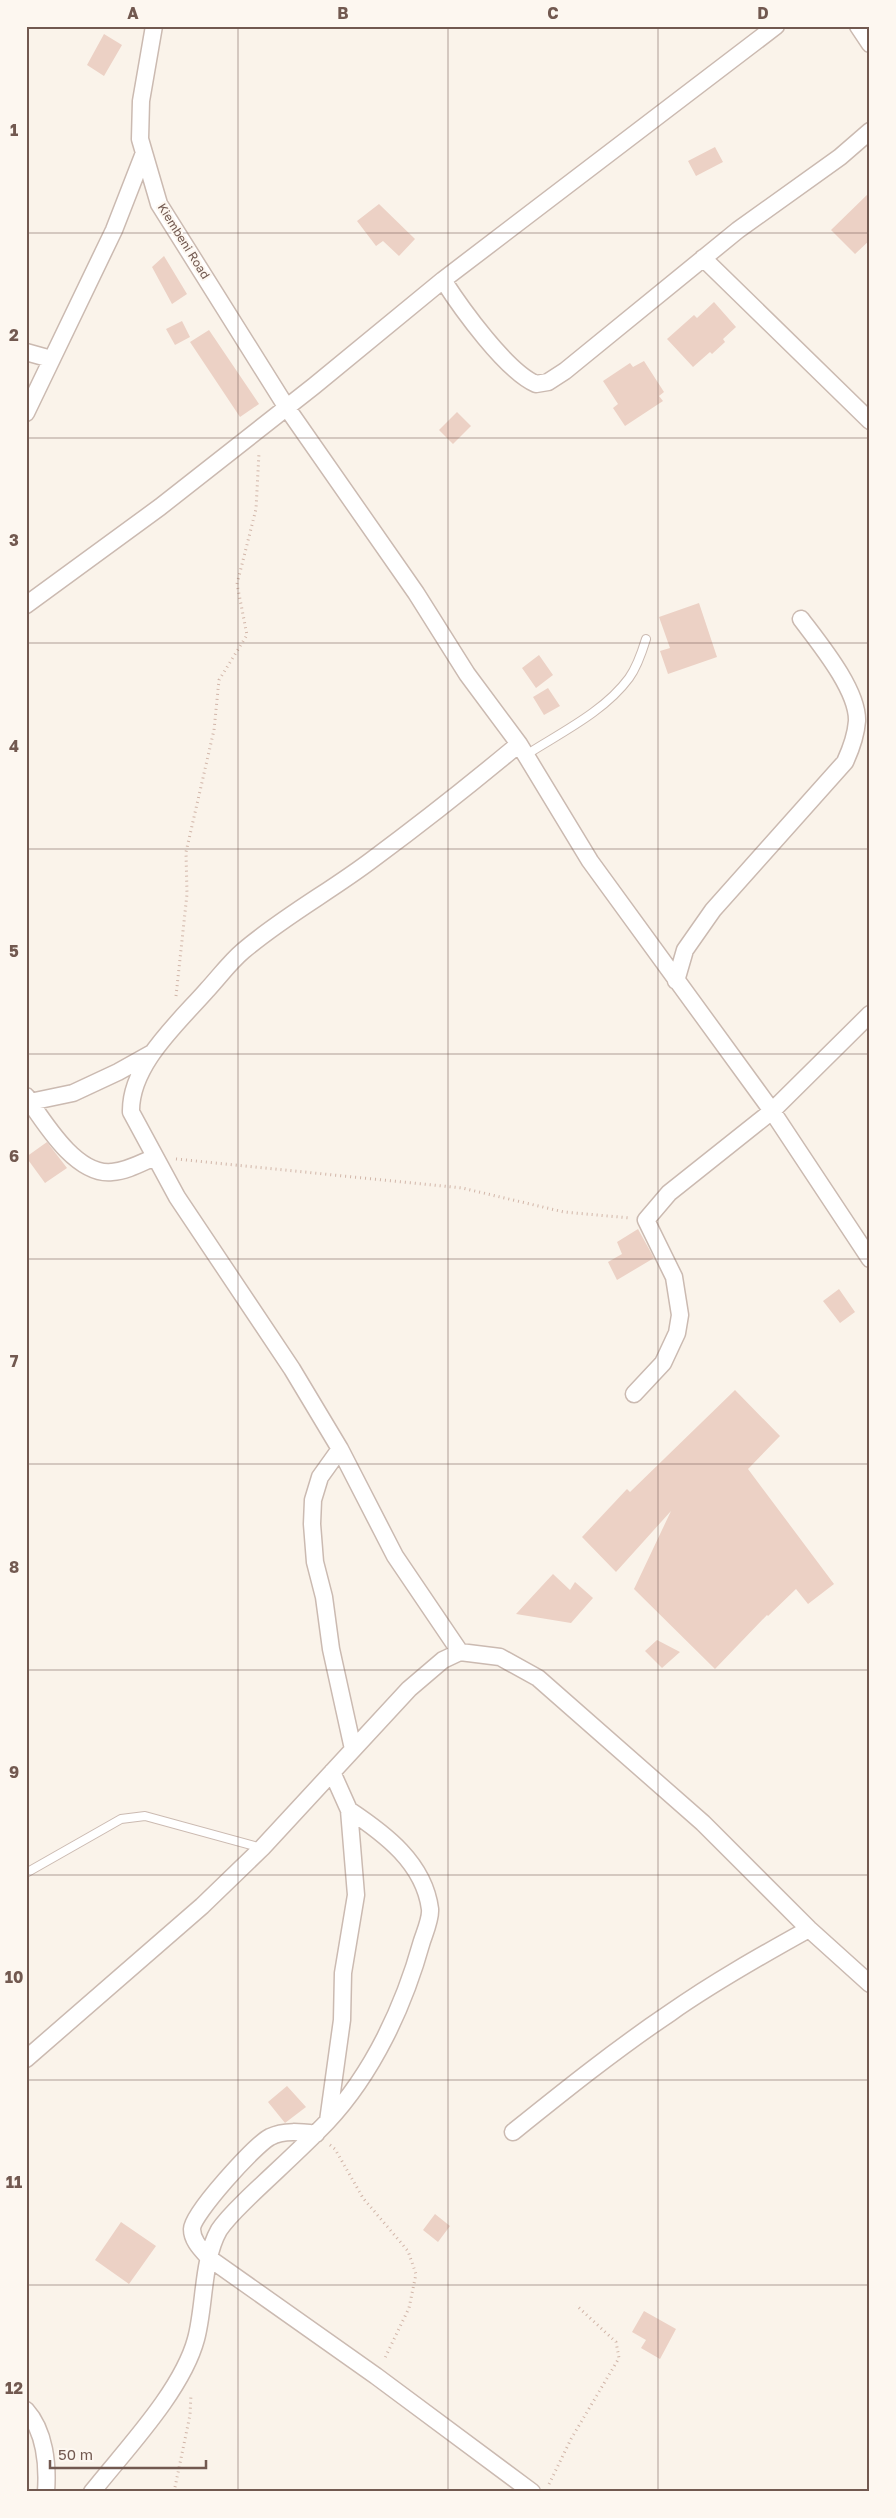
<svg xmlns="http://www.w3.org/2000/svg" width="896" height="2518" viewBox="0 0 896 2518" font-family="'Golos Text',sans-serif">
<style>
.building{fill:#ecd1c5}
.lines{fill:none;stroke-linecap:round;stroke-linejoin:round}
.service-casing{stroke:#cbbab1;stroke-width:10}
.minor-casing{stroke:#cbbab1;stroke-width:19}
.path{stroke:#d1b5a8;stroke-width:3;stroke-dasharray:1 4;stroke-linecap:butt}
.service{stroke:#fff;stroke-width:8}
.minor{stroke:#fff;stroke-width:16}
.grid{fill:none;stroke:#725950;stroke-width:1;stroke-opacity:0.55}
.labels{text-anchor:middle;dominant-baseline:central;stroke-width:4;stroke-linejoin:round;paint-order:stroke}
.street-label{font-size:12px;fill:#725950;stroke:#fdf7f0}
.neatline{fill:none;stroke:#725950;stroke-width:2}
.grid-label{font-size:16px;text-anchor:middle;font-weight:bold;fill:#725950}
</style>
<rect width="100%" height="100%" fill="#faf3ea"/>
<!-- building -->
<path class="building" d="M 104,34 L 122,45 L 104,76 L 87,65 Z
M 715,147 L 723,162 L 696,176 L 688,161 Z
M 870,192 L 870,240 L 855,254 L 831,230 Z
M 379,204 L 415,239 L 399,256 L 383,241 L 376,246 L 357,221 Z
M 164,256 L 187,294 L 172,304 L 152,267 Z
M 714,302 L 736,327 L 723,339 L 725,342 L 712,354 L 710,352 L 693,367 L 667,339 L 694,315 L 697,318 Z
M 182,321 L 190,337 L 175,345 L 166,329 Z
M 209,330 L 259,404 L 240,417 L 190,342 Z
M 644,361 L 664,392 L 659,396 L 663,401 L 625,426 L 613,408 L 618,404 L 603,381 L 630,363 L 633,367 Z
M 457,412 L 471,426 L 453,444 L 439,430 Z
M 699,603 L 717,657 L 668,674 L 660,651 L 670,648 L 659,617 Z
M 539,655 L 553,675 L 536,688 L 522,668 Z
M 548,688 L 560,706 L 544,715 L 533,697 Z
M 47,1142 L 67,1168 L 45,1183 L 26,1157 Z
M 638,1229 L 654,1258 L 617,1280 L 608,1262 L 622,1254 L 617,1242 Z
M 839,1289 L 855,1312 L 840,1323 L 823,1301 Z
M 735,1390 L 780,1436 L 748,1469 L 834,1584 L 808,1604 L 796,1589 L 768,1616 L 767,1615 L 715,1669 L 634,1589 L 671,1511 L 616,1572 L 582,1537 L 627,1489 L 630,1492 Z
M 553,1574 L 570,1590 L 575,1582 L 593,1598 L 571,1623 L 516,1614 Z
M 657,1640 L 680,1652 L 662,1668 L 645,1651 Z
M 287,2086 L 306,2107 L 285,2123 L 268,2102 Z
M 435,2214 L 450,2226 L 438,2242 L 423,2230 Z
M 121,2222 L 156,2246 L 129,2284 L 95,2260 Z
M 644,2311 L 676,2329 L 660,2359 L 641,2348 L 646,2340 L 632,2332 Z"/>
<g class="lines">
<defs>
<path id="service" d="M 526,755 C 560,733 604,712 629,678 C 637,667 642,652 646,639
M 26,1873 L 121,1819 L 145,1816 L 262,1848"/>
<path id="minor" d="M 154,26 L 141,101 L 140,139 L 159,204 L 287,408 L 416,593 L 467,674 L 519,744 L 590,861 L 772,1111 L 870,1259
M 858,26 L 870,44
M 703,258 L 870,421
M 443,280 C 461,308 506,371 536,384 L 548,382 L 565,371 L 738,230 L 840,157 L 870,131
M 26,352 L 51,359
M 26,413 L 114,230 L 144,153
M 26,605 L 160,507 L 314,386 L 443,280 L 776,26
M 676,981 L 685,950 L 713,910 L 845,762 C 851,749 856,735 857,721 C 858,690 819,643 801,619
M 26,1096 C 44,1122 76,1176 112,1172 C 127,1171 141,1163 155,1157
M 30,1102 L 73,1093 L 118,1072 L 152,1053
M 634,1394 L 663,1363 L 677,1333 L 680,1315 L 674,1277 L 646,1220 L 669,1193 L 772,1111 L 870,1014
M 340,1449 L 320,1477 L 313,1500 L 312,1524 L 315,1562 L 324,1597 L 331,1649 L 353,1749
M 460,1652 L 395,1556 L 340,1449 L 292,1369 L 177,1197 L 131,1112 C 130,1065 178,1023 207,990 C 219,977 230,962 243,951 C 284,916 331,891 373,859 C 423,822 471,784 519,744
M 26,2059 L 202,1906 L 262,1848 L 409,1689 L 443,1660 L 460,1652 L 500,1657 L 538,1678 L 703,1823 L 809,1929 L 870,1984
M 328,2121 L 342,2020 L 343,1973 L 356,1895 L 349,1810 L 332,1772
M 513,2132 C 564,2091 615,2050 670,2013 C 714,1982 762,1955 809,1929
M 316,2134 C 301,2132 284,2130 270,2137 C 255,2145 192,2214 192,2229 C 192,2241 202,2250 209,2258 L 376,2376 L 532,2492
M 26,2410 C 45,2431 48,2465 46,2492
M 92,2492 C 126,2449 182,2391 196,2339 C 205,2306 202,2260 219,2230 C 227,2218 239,2207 249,2197 C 275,2172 302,2148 327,2122 C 373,2073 404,2006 422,1941 C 425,1932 431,1918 430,1909 C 424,1863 385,1834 349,1810"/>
</defs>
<!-- service casing -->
<use href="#service" class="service-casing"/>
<!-- minor casing -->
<use href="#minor" class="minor-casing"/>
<!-- path -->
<path class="path" d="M 176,996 L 187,894 L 186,852 L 214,730 L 219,680 L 247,635 L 237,584 L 256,509 L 259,453
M 176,1159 L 462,1188 L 564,1212 L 630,1218
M 330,2145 L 335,2149 L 363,2198 L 408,2251 L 416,2274 L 409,2308 L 384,2360
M 549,2484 L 571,2439 L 619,2358 L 616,2342 L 576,2305
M 174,2492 L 190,2415 L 191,2394"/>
<!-- service -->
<use href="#service" class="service"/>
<!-- minor -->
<use href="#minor" class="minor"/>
</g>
<!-- grid -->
<path class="grid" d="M 238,26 L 238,2492M 448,26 L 448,2492M 658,26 L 658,2492M 26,233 L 870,233M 26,438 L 870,438M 26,643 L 870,643M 26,849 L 870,849M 26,1054 L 870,1054M 26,1259 L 870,1259M 26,1464 L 870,1464M 26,1670 L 870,1670M 26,1875 L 870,1875M 26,2080 L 870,2080M 26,2285 L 870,2285"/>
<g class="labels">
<!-- street labels -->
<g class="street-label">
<text transform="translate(184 241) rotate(58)">Kiembeni Road</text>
</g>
</g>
<!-- border -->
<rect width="896" height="2518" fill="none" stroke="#fdf7f0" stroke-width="55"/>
<!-- scale -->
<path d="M50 2460v8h156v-8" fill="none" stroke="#725950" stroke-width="2.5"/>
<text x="58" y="2460" font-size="15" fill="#725950" stroke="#fdf7f0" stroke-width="4" paint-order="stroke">50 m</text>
<rect x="28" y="28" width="840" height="2462" class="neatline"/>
<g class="grid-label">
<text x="133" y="19">A</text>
<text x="343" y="19">B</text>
<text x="553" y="19">C</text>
<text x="763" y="19">D</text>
<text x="14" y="136">1</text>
<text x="14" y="341">2</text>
<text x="14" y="546">3</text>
<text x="14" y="752">4</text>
<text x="14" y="957">5</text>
<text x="14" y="1162">6</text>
<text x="14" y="1367">7</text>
<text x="14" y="1573">8</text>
<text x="14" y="1778">9</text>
<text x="14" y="1983">10</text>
<text x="14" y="2188">11</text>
<text x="14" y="2394">12</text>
</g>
</svg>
